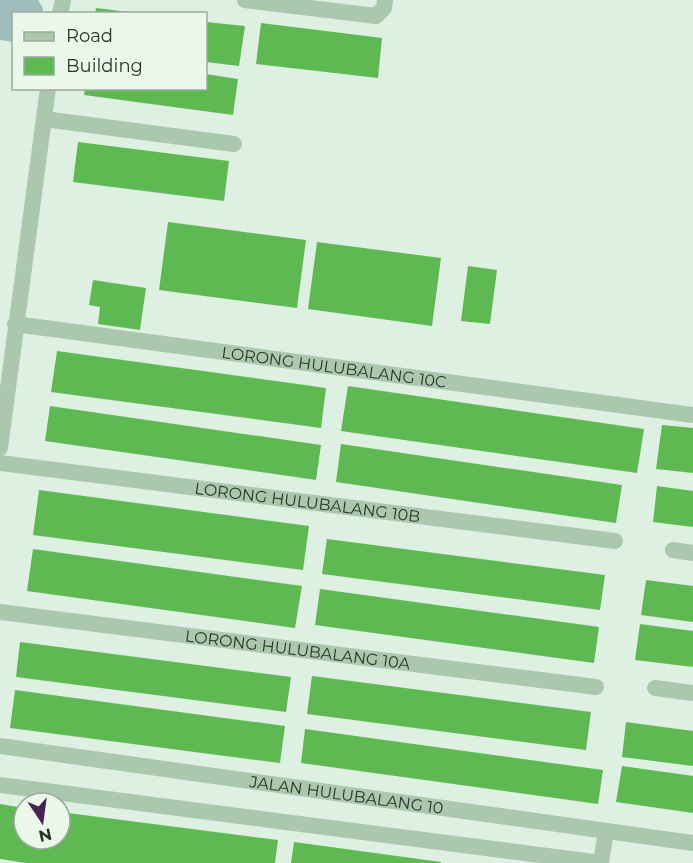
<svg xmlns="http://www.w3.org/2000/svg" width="693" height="863" viewBox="0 0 693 863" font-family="Montserrat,sans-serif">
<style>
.green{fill:#9fbdbd}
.building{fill:#5eb952}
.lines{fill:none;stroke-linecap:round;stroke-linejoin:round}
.minor{stroke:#abc7ae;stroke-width:16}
.labels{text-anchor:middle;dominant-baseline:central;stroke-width:4.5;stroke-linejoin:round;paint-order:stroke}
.street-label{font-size:16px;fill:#2a3529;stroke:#eaf8ec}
</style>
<rect width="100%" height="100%" fill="#def0e1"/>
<!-- green -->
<path class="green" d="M 0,0 L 38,0 L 43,8 L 42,13 L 14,14 L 13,42 L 0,40 Z"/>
<!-- building -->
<path class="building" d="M 96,8 L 129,12 L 129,14 L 95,14 Z
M 206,22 L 245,26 L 239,66 L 206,62 Z
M 261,23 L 382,38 L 378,78 L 256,64 Z
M 206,74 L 238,79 L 233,115 L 84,95 L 85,88 L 206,88 Z
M 78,142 L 229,161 L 224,201 L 73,182 Z
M 168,222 L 306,240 L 297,308 L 159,290 Z
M 317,242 L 441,258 L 432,326 L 308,309 Z
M 468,266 L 497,270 L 490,324 L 461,321 Z
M 93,280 L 146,288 L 140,330 L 98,324 L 100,307 L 89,305 Z
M 57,351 L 326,388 L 321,428 L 51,392 Z
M 348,386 L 644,429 L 637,473 L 341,431 Z
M 50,406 L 321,445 L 316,480 L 45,441 Z
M 662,425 L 693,428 L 693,473 L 656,469 Z
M 341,444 L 622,485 L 616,523 L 336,482 Z
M 657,486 L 693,491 L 693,527 L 653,522 Z
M 39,490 L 309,526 L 303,570 L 33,535 Z
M 327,539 L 605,575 L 600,610 L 322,574 Z
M 33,549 L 302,586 L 295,628 L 27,591 Z
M 646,580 L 693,586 L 693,622 L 641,615 Z
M 320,589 L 599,627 L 594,663 L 315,625 Z
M 640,624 L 693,631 L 693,667 L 635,660 Z
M 20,642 L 291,677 L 286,712 L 16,677 Z
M 312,676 L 591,712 L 586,750 L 307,714 Z
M 15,690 L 285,726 L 280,763 L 10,728 Z
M 626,722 L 693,731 L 693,766 L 622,757 Z
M 305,729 L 603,770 L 598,804 L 301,763 Z
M 622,766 L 693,776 L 693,813 L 616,802 Z
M 0,804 L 24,808 L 24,839 L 60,839 L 60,812 L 278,840 L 275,863 L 26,863 L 0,859 Z
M 294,842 L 441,862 L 441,863 L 291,863 Z"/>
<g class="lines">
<!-- minor -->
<g class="minor">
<path d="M 245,0 L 376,16 L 384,8 L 385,0"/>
<path d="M 60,14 L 63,0"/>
<path d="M 44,119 L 234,144"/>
<path id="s1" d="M 15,324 L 693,415"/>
<path d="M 0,448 L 48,88"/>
<path id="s2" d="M 0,463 L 615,541"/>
<path d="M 673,550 L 693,553"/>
<path id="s3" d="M 0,612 L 596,687"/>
<path d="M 655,688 L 693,693"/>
<path id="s4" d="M 0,746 L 693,843"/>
<path d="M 0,785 L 601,863"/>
<path d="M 601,863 L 606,831"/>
</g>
</g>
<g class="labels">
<!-- street labels -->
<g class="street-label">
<text stroke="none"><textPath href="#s1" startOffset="322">LORONG HULUBALANG 10C</textPath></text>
<text stroke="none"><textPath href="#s2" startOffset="310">LORONG HULUBALANG 10B</textPath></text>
<text stroke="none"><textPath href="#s3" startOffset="300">LORONG HULUBALANG 10A</textPath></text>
<text stroke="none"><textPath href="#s4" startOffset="350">JALAN HULUBALANG 10</textPath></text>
</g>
</g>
<!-- legend -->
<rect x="12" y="12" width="195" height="78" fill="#eaf8ec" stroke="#9daa9e" stroke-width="1.5"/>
<rect x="24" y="32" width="30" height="9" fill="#abc7ae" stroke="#9daa9e" stroke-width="1.5"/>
<text x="66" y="42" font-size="18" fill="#2a3529">Road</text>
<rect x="24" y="57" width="30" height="18" fill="#5eb952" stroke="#9daa9e" stroke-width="1.5"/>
<text x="66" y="72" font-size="18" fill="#2a3529">Building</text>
<!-- north arrow -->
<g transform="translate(42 821) rotate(167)"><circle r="28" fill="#eaf8ec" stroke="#9daa9e" stroke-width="1.5"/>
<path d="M0-4.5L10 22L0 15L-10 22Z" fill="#452352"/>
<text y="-9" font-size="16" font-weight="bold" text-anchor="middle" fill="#2a3529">N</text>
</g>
</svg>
